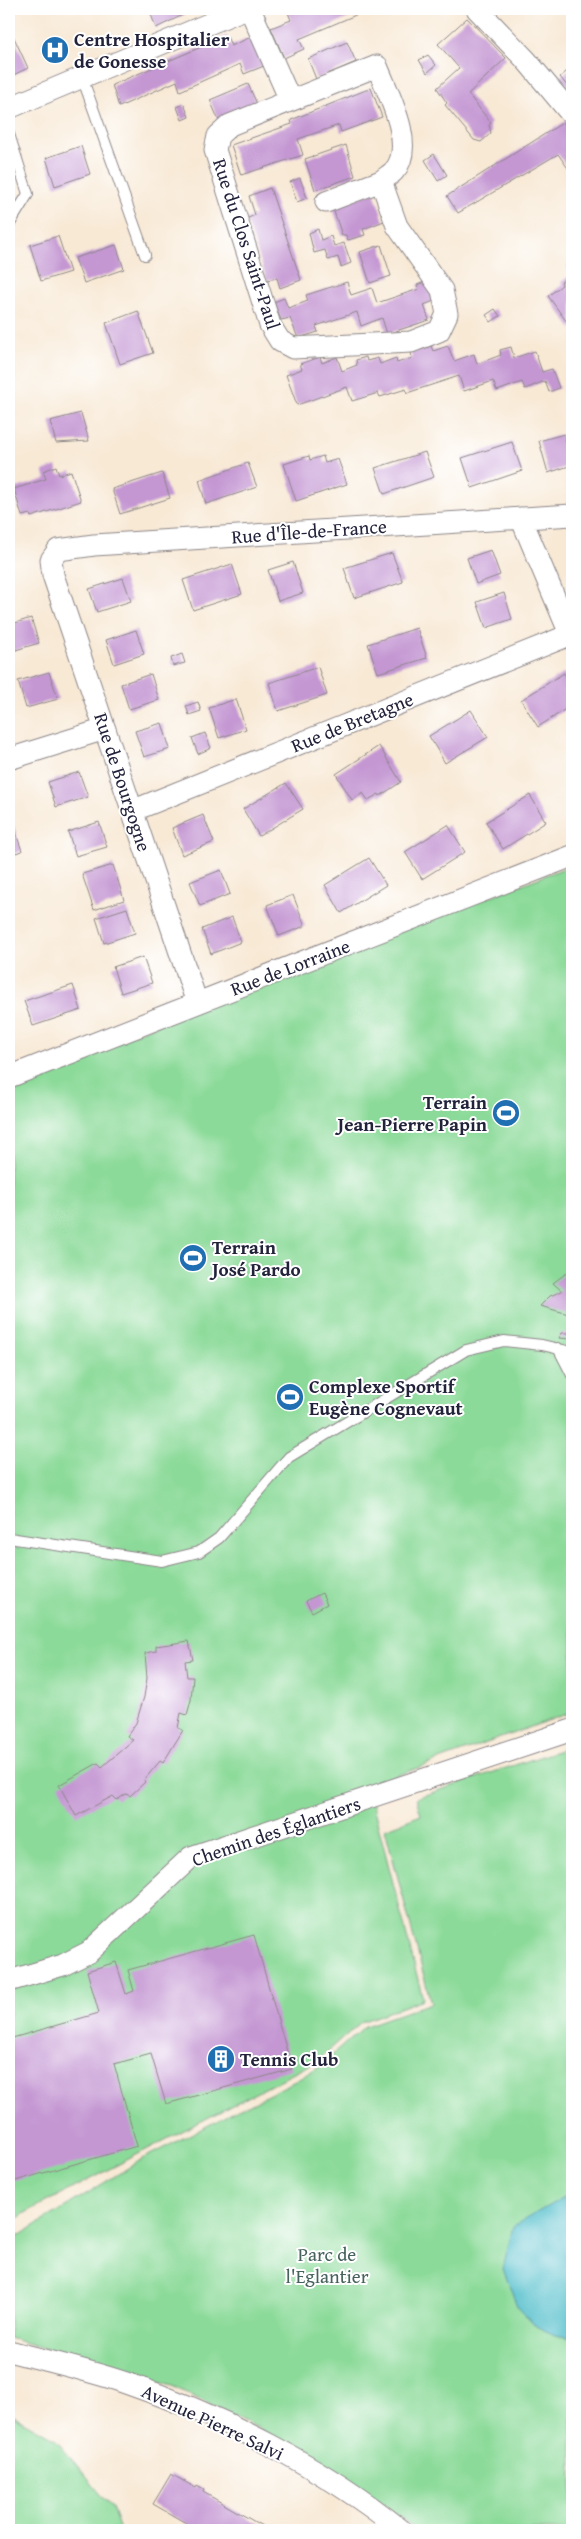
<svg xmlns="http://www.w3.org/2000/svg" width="581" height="2539" viewBox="0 0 581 2539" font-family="'Gentium Book Plus',serif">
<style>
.green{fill:#8bda99;stroke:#567e6a}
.water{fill:#50bdca;stroke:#397082}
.building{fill:#c497d3}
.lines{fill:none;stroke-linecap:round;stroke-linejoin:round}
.lane-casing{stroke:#8d8688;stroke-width:12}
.street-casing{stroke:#8d8688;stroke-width:23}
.lane{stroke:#fff;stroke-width:10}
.street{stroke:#fff;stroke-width:21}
.labels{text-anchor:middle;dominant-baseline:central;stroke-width:4;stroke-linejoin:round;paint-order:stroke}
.poi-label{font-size:19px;font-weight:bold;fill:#22223b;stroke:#fff;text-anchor:start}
.street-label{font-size:19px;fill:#22223b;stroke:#fff}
.park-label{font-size:19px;fill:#47625c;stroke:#fff}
</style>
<rect width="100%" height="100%" fill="#fff"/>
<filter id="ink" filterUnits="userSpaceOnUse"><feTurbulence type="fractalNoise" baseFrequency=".02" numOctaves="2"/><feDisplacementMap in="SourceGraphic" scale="10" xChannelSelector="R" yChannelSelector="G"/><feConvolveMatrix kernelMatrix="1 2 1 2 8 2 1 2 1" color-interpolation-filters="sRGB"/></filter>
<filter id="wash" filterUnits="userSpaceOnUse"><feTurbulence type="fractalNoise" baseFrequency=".0096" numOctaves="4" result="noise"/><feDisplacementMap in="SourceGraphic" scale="20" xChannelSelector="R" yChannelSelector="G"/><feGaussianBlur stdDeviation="1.12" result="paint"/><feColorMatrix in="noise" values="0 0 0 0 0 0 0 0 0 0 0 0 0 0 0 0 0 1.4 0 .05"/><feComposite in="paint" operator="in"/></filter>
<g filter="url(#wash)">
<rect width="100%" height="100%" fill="#f8e9d5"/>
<!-- green -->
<path class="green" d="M 572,865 L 572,1712 L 368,1786 L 423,1999 L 361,2022 L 317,2061 L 25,2213 L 9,2226 L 9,1082 Z
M 572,1746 L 572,2190 L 566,2196 L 543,2210 L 555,2335 L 572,2338 L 572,2530 L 417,2530 L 385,2506 L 270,2434 L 172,2386 L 9,2338 L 9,2242 L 144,2158 L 299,2079 L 321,2065 L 365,2026 L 431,2003 L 385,1829 L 421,1815 L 416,1798 Z
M 9,2413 L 55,2439 L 112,2508 L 120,2530 L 9,2530 Z"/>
<!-- water -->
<path class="water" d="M 572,2190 L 572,2338 L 555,2335 L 535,2326 L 517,2306 L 503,2269 L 513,2226 L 566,2196 Z"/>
<g id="blocks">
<!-- building -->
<path class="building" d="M 149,9 L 183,9 L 185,14 L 156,28 Z
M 290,9 L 356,9 L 358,14 L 299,39 L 304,49 L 284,58 L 271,28 L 291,20 L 287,10 Z
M 467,18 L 506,58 L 468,94 L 491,123 L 489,125 L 491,133 L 481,142 L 474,140 L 445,105 L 447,103 L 437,88 L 459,68 L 438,44 Z
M 11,31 L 28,68 L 9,77 L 9,32 Z
M 227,36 L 231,46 L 251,37 L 264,66 L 244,74 L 240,64 L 180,91 L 177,81 L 119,107 L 112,85 Z
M 347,42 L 356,62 L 316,79 L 308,59 Z
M 428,55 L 436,65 L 427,73 L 419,60 Z
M 572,67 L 572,92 L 560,77 Z
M 248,84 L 257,104 L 219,121 L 210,100 Z
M 371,88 L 382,117 L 341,132 L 339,125 L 298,139 L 303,155 L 241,175 L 231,145 L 292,124 L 291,120 Z
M 184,104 L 189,117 L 182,120 L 177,107 Z
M 567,120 L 572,127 L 572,174 L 558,154 L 458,213 L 447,196 Z
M 346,145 L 355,176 L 315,190 L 305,159 Z
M 81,146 L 90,174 L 55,186 L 46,158 Z
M 434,154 L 447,175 L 438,181 L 425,160 Z
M 300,178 L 307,198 L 297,202 L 290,182 Z
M 270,188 L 301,280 L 280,288 L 277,278 L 267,280 L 246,219 L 255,215 L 249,196 Z
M 374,192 L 384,221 L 363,229 L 365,235 L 348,240 L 346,235 L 342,235 L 332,206 Z
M 318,229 L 321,240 L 331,236 L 334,246 L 344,243 L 351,263 L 341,267 L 338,257 L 328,260 L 325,250 L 314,253 L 309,233 Z
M 58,236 L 70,272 L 41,281 L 30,245 Z
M 116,245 L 124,269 L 84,283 L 75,258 Z
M 381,245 L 391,276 L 370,283 L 360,252 Z
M 572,262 L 572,329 L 548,296 L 562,285 L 561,282 L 572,274 L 567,266 Z
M 427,281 L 434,301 L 424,305 L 429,320 L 387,334 L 382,318 L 361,326 L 357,312 L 316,326 L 318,332 L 298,338 L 290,318 L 281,320 L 274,302 L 284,298 L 288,308 L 308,301 L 306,295 L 347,282 L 351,295 L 372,288 L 377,303 L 419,289 L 417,285 Z
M 495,309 L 500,316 L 491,322 L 486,315 Z
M 138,311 L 153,353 L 120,364 L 106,323 Z
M 431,346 L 433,351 L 448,346 L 454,361 L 474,354 L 477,364 L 501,355 L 500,350 L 511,347 L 514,358 L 535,351 L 542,372 L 552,369 L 559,388 L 549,392 L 545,381 L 525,389 L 522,382 L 497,391 L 493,381 L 464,391 L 459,376 L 407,393 L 406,389 L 380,397 L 378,393 L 352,401 L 347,387 L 297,405 L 286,375 L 302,369 L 300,364 L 320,357 L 322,363 L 337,357 L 342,371 L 357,365 L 356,360 L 366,357 L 367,361 L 378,358 L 380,364 L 396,358 L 397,363 L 412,358 L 411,353 Z
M 81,413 L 89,441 L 56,443 L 50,421 Z
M 564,434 L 572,465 L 548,473 L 539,441 Z
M 512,442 L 522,471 L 472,488 L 462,458 Z
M 425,452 L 434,477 L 384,494 L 375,468 Z
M 309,456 L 310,460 L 323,456 L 325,463 L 338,459 L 347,484 L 296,501 L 284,464 Z
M 248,463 L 257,487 L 206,504 L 199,480 Z
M 56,466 L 59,475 L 71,471 L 81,501 L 31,517 L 30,514 L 22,516 L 14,489 L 46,479 L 43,471 Z
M 162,473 L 170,498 L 120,514 L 112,489 Z
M 491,550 L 500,575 L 476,584 L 467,558 Z
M 392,553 L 403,582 L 354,598 L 344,568 Z
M 293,562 L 303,593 L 278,601 L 268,570 Z
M 232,564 L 242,594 L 193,610 L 183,580 Z
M 123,578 L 131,601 L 97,612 L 89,589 Z
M 504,593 L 512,619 L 486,628 L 477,602 Z
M 31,618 L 39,643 L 9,652 L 9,625 Z
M 417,628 L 427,658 L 378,673 L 368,644 Z
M 136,630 L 144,654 L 114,664 L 106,640 Z
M 182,654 L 185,663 L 173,666 L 171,658 Z
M 318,667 L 327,695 L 278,711 L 269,683 Z
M 49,672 L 58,699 L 26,708 L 18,681 Z
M 564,673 L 572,686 L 572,705 L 538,727 L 521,700 Z
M 151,674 L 159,700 L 129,709 L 121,684 Z
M 236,699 L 246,729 L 219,738 L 209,708 Z
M 198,702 L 201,711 L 189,715 L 186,706 Z
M 471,710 L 488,737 L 445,763 L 429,736 Z
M 162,723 L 170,749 L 144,757 L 135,731 Z
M 205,733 L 211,748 L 198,754 L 192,738 Z
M 379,746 L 401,782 L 380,796 L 379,794 L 368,800 L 363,793 L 352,800 L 336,774 Z
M 79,772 L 88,797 L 56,807 L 48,782 Z
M 286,783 L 303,809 L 259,836 L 243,809 Z
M 530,795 L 546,822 L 503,849 L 486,822 Z
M 203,815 L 214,842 L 182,855 L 172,828 Z
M 12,821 L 22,851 L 9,855 L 9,822 Z
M 99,822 L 107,847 L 76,856 L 68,832 Z
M 448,825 L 465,852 L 422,879 L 405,852 Z
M 369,858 L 386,885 L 341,913 L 325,885 Z
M 113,865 L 124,900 L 94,910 L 82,874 Z
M 221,870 L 230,894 L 200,906 L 190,882 Z
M 293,895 L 305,926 L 279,936 L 267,905 Z
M 127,908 L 135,933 L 104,943 L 96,918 Z
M 232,917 L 241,942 L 211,954 L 202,929 Z
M 143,957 L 152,983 L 121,993 L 113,967 Z
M 73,985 L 81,1010 L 33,1026 L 24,1001 Z
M 572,1269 L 572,1315 L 540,1306 L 550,1296 L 562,1291 L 553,1283 Z
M 562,1333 L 572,1333 L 572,1339 L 559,1338 Z
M 322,1593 L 327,1604 L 312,1612 L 306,1601 Z
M 189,1641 L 193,1660 L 185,1661 L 187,1677 L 193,1677 L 191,1700 L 187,1715 L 181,1713 L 178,1728 L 183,1730 L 163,1763 L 160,1761 L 144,1780 L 145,1782 L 130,1796 L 126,1794 L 117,1800 L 113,1796 L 76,1816 L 59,1785 L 98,1763 L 102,1767 L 133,1740 L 127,1736 L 136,1723 L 144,1697 L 147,1678 L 145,1653 L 156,1651 L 156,1646 Z
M 254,1935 L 292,2069 L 166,2104 L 151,2054 L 114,2064 L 137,2146 L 12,2182 L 9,2169 L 9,2039 L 99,2013 L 87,1971 L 116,1962 L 126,1994 L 134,1991 L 128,1970 Z
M 171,2474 L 196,2488 L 197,2486 L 204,2490 L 203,2492 L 269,2530 L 198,2530 L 153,2504 Z"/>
</g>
</g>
<g filter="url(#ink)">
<use href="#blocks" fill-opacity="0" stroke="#8d8688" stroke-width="1"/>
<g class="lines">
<defs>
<path id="lane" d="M 82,77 L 145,255
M 9,134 L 28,194 L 9,225
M 558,1348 L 572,1375
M 9,1538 L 162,1561 L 199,1552 L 219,1538 L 289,1457 L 466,1350 L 504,1341 L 542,1345 L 572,1352"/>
<path id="street" d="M 250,9 L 290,100
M 477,9 L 526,60 L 572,115
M 377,66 C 387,92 417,146 394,171 C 390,175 385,178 381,181 L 397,226 L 442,290 L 447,314 L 439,331 L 411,342 L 293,348 L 280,341 L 270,325 L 215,150 L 218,136 L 230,125 Z
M 9,108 L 244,9
M 326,202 L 381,181
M 521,518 L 570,634
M 9,759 L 105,729
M 132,811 L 572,634
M 197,1003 L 53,575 L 51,560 L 58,550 L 94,545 L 572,515
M 9,1077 L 572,856
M 9,1981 L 63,1965 L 89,1952 L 191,1857 L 572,1730
M 9,2351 C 48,2361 88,2370 126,2383 C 221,2415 323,2467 401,2530"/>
</defs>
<!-- lane casing -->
<use href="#lane" class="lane-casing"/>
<!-- street casing -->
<use href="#street" class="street-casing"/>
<!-- lane -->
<use href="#lane" class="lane"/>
<!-- street -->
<use href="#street" class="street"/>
</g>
</g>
<!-- icons -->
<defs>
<symbol id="hospital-disc" viewBox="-11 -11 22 22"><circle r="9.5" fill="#1f6fb2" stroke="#fff"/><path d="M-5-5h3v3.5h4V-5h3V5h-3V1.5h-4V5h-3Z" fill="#fff"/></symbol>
<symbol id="stadium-disc" viewBox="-11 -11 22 22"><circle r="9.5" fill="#1f6fb2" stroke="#fff"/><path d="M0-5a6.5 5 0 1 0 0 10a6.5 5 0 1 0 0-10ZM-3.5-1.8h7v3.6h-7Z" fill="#fff"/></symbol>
<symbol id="building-disc" viewBox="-11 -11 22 22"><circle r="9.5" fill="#1f6fb2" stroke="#fff"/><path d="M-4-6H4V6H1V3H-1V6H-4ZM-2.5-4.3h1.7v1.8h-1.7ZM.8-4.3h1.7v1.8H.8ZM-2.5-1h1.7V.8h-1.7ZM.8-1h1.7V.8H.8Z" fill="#fff"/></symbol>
</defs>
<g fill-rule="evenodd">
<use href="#hospital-disc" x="39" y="34" width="32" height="32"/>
<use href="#stadium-disc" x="490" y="1097" width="32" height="32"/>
<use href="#stadium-disc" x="177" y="1242" width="32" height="32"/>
<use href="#stadium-disc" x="274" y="1381" width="32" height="32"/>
<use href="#building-disc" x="205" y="2043" width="32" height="32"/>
</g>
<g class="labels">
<!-- poi labels -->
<g class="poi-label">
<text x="74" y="39">Centre Hospitalier<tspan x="74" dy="22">de Gonesse</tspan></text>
<text x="487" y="1102" text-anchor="end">Terrain<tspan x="487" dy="22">Jean-Pierre Papin</tspan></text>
<text x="212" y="1247">Terrain<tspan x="212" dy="22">José Pardo</tspan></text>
<text x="309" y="1386">Complexe Sportif<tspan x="309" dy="22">Eugène Cognevaut</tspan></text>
<text x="240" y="2059">Tennis Club</text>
</g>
<!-- street labels -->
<g class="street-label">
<text transform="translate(247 244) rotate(72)">Rue du Clos Saint-Paul</text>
<text transform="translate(309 531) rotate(-4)">Rue d'Île-de-France</text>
<text transform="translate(352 722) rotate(-22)">Rue de Bretagne</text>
<text transform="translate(123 782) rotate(72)">Rue de Bourgogne</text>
<text transform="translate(290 967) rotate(-21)">Rue de Lorraine</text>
<text transform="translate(276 1831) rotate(-19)">Chemin des Églantiers</text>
<text transform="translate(213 2422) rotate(25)">Avenue Pierre Salvi</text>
</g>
<!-- park labels -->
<g class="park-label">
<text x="327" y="2254">Parc de<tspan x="327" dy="22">l'Eglantier</tspan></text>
</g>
</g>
<!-- margin -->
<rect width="581" height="2539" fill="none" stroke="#fff" stroke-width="30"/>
</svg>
